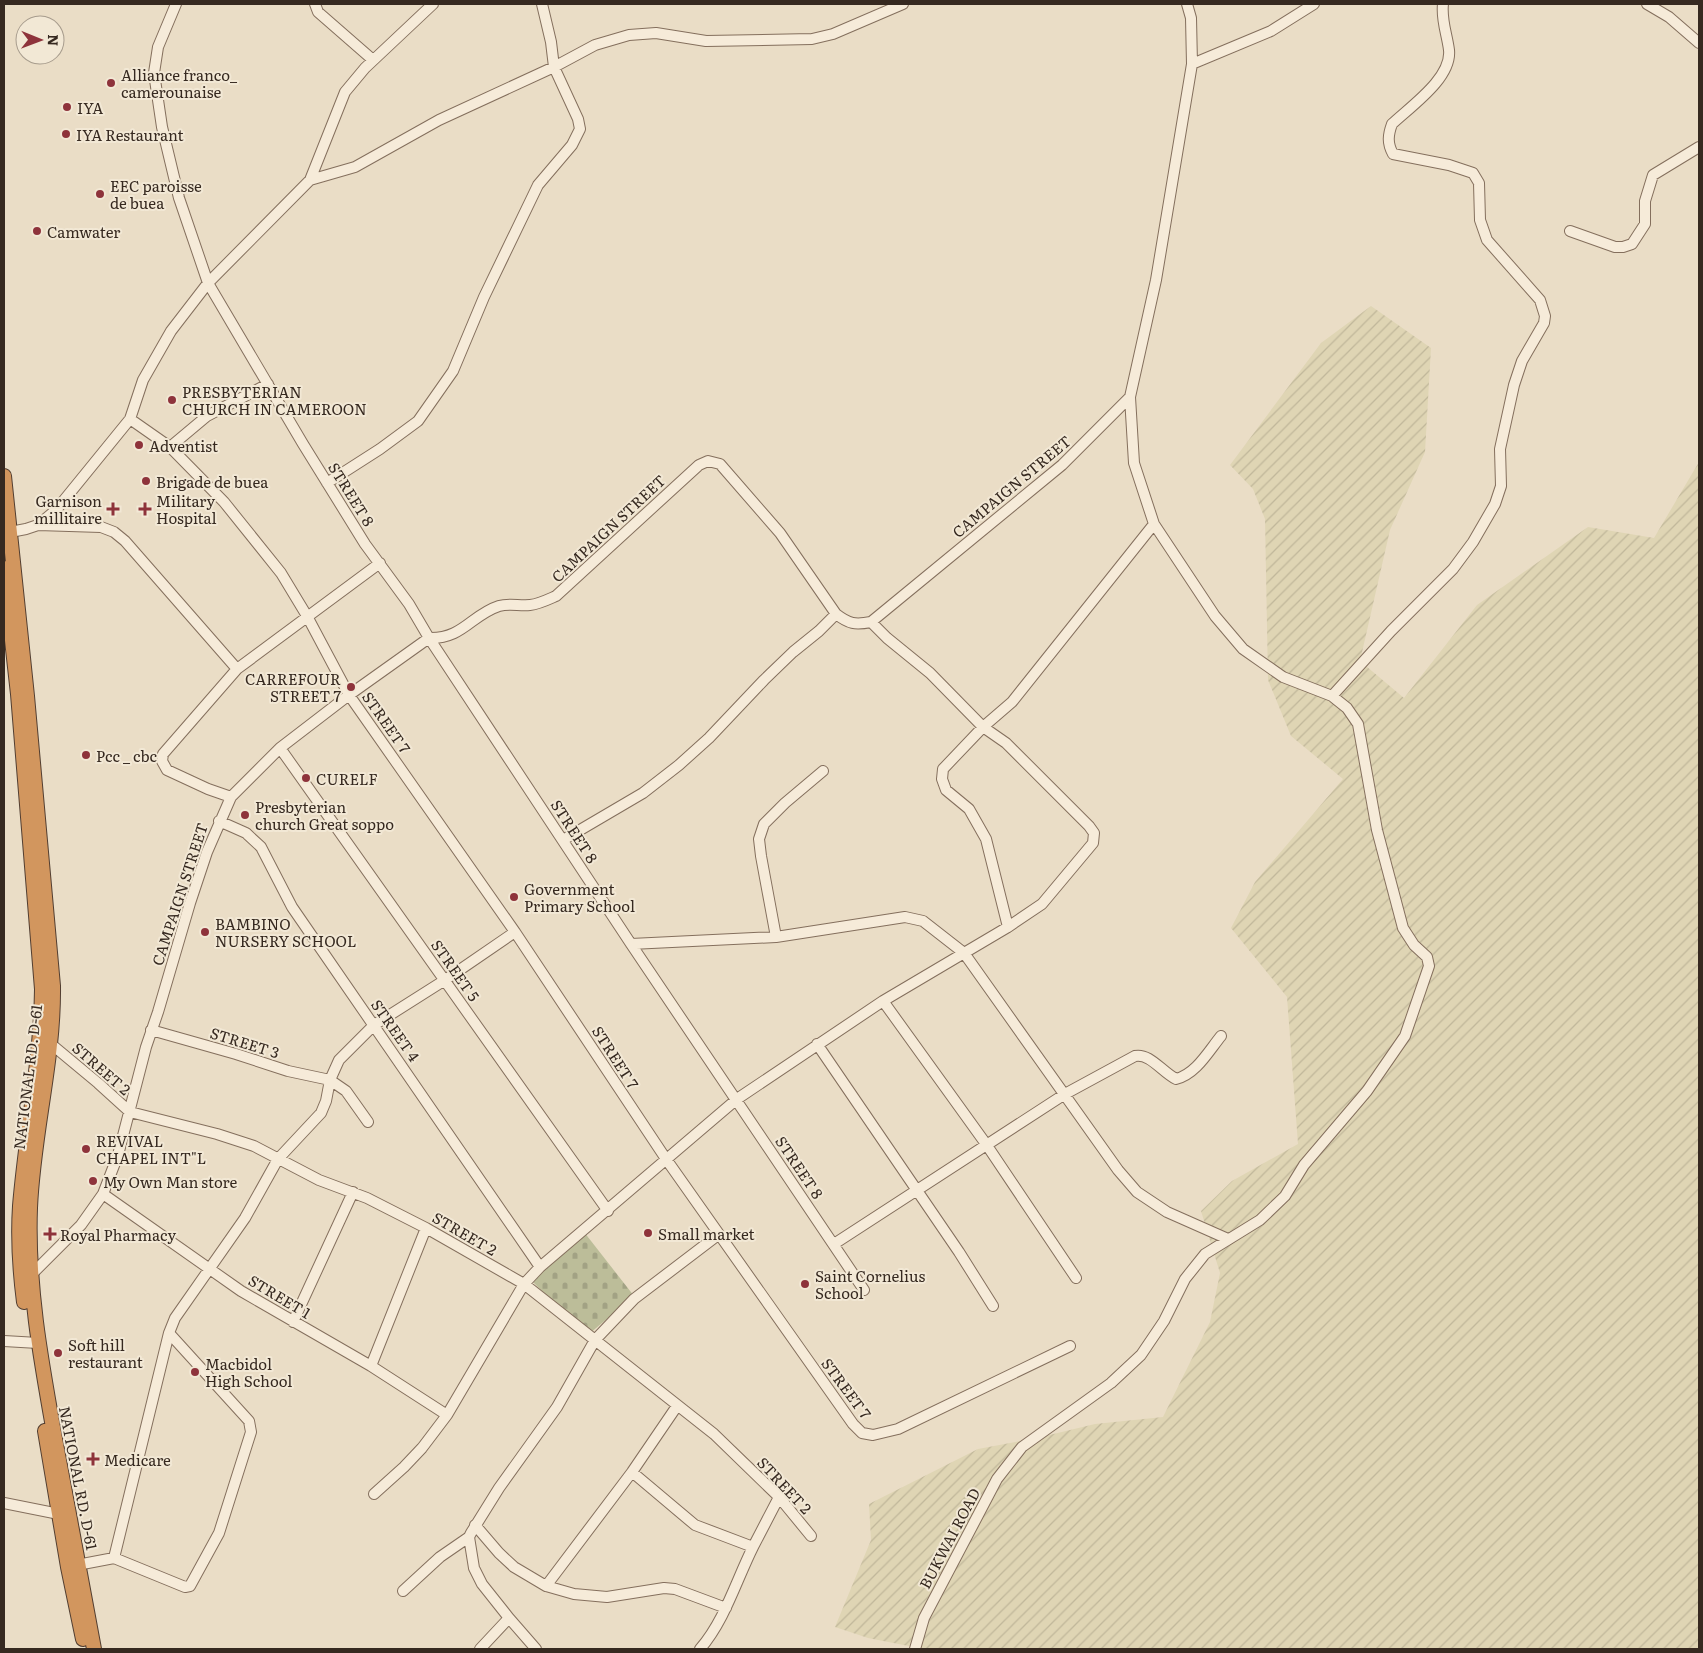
<svg xmlns="http://www.w3.org/2000/svg" width="1703" height="1653" viewBox="0 0 1703 1653" font-family="Literata,serif">
<style>
.farmland{fill:url(#farmland-furrows)}
.cemetery{fill:url(#cemetery-stones)}
.lines{fill:none;stroke-linecap:round;stroke-linejoin:round}
.minor-casing{stroke:#846f5d;stroke-width:12}
.highway-casing{stroke:#523e31;stroke-width:16}
.minor{stroke:#f6ebd9;stroke-width:10}
.highway{stroke:#d2965e;stroke-width:14}
.poi-dot{fill:#8e333b;stroke:#f2e8d5;stroke-width:2}
.labels{text-anchor:middle;dominant-baseline:central;stroke-width:4;stroke-linejoin:round;paint-order:stroke}
.poi-label{font-size:15px;fill:#362920;stroke:#f2e8d5;text-anchor:start}
.street-label{font-size:15px;fill:#362920;stroke:#f2e8d5}
</style>
<defs>
<pattern id="farmland-furrows" width="10" height="10" patternUnits="userSpaceOnUse" patternTransform="scale(1.25)"><rect width="10" height="10" fill="#dfd5b4"/><path d="M-1 1l2-2M0 10L10 0M9 11l2-2" fill="none" stroke="#c0b79a"/></pattern>
<pattern id="cemetery-stones" width="16" height="16" patternUnits="userSpaceOnUse" patternTransform="scale(1.25)"><rect width="16" height="16" fill="#bcbd99"/><path d="M2 7V4a2 2 0 0 1 4 0v3zM10 15v-3a2 2 0 0 1 4 0v3z" fill="#a2a284"/></pattern>
</defs>
<rect width="100%" height="100%" fill="#eaddc6"/>
<!-- farmland -->
<path class="farmland" d="M 1371,306 L 1431,348 L 1425,452 L 1390,530 L 1360,661 L 1404,698 L 1477,605 L 1588,527 L 1654,538 L 1699,462 L 1699,1649 L 924,1649 L 868,1638 L 835,1627 L 871,1540 L 869,1504 L 978,1449 L 1041,1437 L 1095,1424 L 1163,1417 L 1210,1322 L 1220,1273 L 1201,1211 L 1232,1181 L 1298,1144 L 1287,997 L 1231,928 L 1255,882 L 1343,779 L 1291,736 L 1268,680 L 1265,519 L 1253,489 L 1230,465 L 1321,343 Z"/>
<!-- cemetery -->
<path class="cemetery" d="M 584,1232 L 634,1296 L 589,1334 L 561,1310 L 528,1277 Z"/>
<g class="lines">
<defs>
<path id="minor" d="M 176,4 L 158,47 L 154,73 L 162,127 L 179,198 L 208,283 L 303,444 L 365,544 L 409,604 L 429,638 L 631,944 L 864,1290
M 315,4 L 318,12 L 373,60
M 1647,4 L 1669,17 L 1699,43
M 1192,64 L 1271,31 L 1314,4
M 310,180 L 345,92 L 365,68 L 433,4
M 1570,231 L 1615,247 L 1623,247 L 1632,244 L 1645,224 L 1645,201 L 1653,175 L 1699,147
M 130,419 L 170,447 L 224,502 L 281,573 L 307,616 L 349,695 L 515,932 L 666,1159 L 853,1424 L 862,1433 L 873,1435 L 898,1429 L 1070,1346
M 170,447 L 207,416 L 268,384
M 327,483 L 380,449 L 418,421 L 453,371 L 484,297 L 538,185 L 572,145 L 580,129 L 578,119 L 554,67 L 551,42 L 542,4
M 38,525 L 101,527 L 114,532 L 125,541 L 237,669
M 5,533 L 26,529 L 38,525 L 56,510 L 130,419 L 143,380 L 171,331 L 208,283 L 310,180 L 355,167 L 439,120 L 554,67 L 595,45 L 629,35 L 656,33 L 706,41 L 812,39 L 833,34 L 903,4
M 871,622 L 887,638 L 930,673 L 983,727 L 1006,743 L 1089,826 L 1094,833 L 1093,843 L 1042,904 L 1008,927
M 1332,696 L 1391,631 L 1453,569 L 1473,542 L 1495,504 L 1501,486 L 1500,449 L 1514,385 L 1522,361 L 1544,323 L 1545,316 L 1540,300 L 1487,240 L 1480,220 L 1479,183 L 1473,173 L 1449,165 L 1393,154 C 1387,143 1388,135 1392,124 C 1411,106 1452,78 1449,50 C 1447,34 1441,20 1443,4
M 280,748 L 608,1211
M 231,797 L 208,789 L 167,770 L 162,761 L 163,754 L 237,669 L 380,563
M 219,821 L 246,833 L 261,847 L 292,907 L 540,1267
M 563,840 L 643,793 L 679,765 L 709,738 L 764,680 L 793,652 L 819,631 L 836,614
M 776,937 L 761,856 L 759,839 L 764,824 L 785,803 L 823,771
M 631,944 L 776,937 L 905,917 L 923,921 L 964,953 L 1118,1170 L 1137,1192 L 1167,1212 L 1228,1239
M 883,1001 L 986,1144 L 1076,1278
M 151,1030 L 236,1054 L 288,1071 L 330,1080 L 346,1091 L 368,1122
M 51,1044 L 98,1083 L 130,1112 L 217,1134 L 254,1146 L 319,1180 L 367,1198 L 426,1228 L 524,1284 L 714,1434 L 779,1497 L 811,1536
M 817,1044 L 959,1252 L 993,1306
M 103,1194 L 241,1291 L 371,1366 L 447,1415
M 834,1244 L 1065,1094 L 1135,1056 C 1150,1053 1162,1072 1176,1079 C 1196,1074 1208,1052 1221,1036
M 29,1277 L 81,1225 L 103,1194 L 118,1155 L 146,1047 L 158,1012 L 190,903 L 207,852 L 231,797 L 280,748 L 349,695 L 429,638 C 463,639 471,615 499,606 C 509,603 519,606 530,605 C 539,604 547,600 556,596 L 699,465 L 708,461 L 720,464 L 780,533 L 836,614 C 849,624 855,625 871,622 L 1062,465 L 1130,397
M 293,1322 L 353,1192
M 4,1341 L 38,1343
M 371,1366 L 426,1228
M 632,1472 L 695,1525 L 753,1547 C 736,1581 725,1620 700,1649
M 374,1494 L 404,1467 L 422,1448 L 447,1415 L 524,1284 L 540,1267 L 737,1099 L 883,1001 L 1008,927 L 986,839 L 969,809 L 946,790 L 942,779 L 943,769 L 983,727 L 1012,702 L 1154,524
M 4,1503 L 59,1514
M 475,1525 L 499,1553 L 514,1567 L 546,1586 L 632,1472 L 677,1406
M 753,1547 L 779,1497
M 114,1558 L 185,1587 L 190,1586 L 219,1533 L 251,1432 L 249,1421 L 169,1333
M 72,1566 L 114,1558 L 169,1333 L 175,1318 L 245,1218 L 278,1159 L 321,1113 L 326,1101 L 330,1080 L 339,1060 L 374,1025 L 445,980 L 515,932
M 546,1586 L 574,1594 L 607,1597 L 664,1588 L 675,1589 L 726,1608
M 403,1591 L 440,1557 L 469,1537
M 509,1618 L 536,1649
M 480,1649 L 509,1618 L 482,1584 L 474,1568 L 469,1537 L 471,1533 L 499,1488 L 557,1407 L 595,1340 L 634,1299 L 718,1235
M 915,1649 L 924,1618 L 997,1479 L 1022,1447 L 1111,1383 L 1141,1355 L 1164,1321 L 1185,1279 L 1205,1254 L 1260,1220 L 1285,1196 L 1304,1165 L 1367,1091 L 1405,1036 L 1429,966 L 1427,957 L 1414,945 L 1403,928 L 1377,830 L 1358,724 L 1347,708 L 1332,696 L 1283,677 L 1243,649 L 1215,616 L 1154,524 L 1134,463 L 1130,397 L 1156,280 L 1192,64 L 1191,18 L 1187,4"/>
<path id="highway" d="M 4,476 L 27,696 L 53,986 C 54,1061 33,1133 30,1208 C 27,1288 42,1366 56,1444 C 69,1513 82,1581 94,1649
M 4,568 L 18,694 L 42,989 C 41,1062 26,1133 20,1206 C 18,1236 20,1271 24,1302
M 45,1431 L 68,1567 L 83,1639"/>
</defs>
<!-- minor casing -->
<use href="#minor" class="minor-casing"/>
<!-- highway casing -->
<use href="#highway" class="highway-casing"/>
<!-- minor -->
<use href="#minor" class="minor"/>
<!-- highway -->
<use href="#highway" class="highway"/>
</g>
<!-- markers -->
<g class="poi-dot">
<circle cx="111" cy="83" r="5"/>
<circle cx="67" cy="107" r="5"/>
<circle cx="66" cy="134" r="5"/>
<circle cx="100" cy="194" r="5"/>
<circle cx="37" cy="231" r="5"/>
<circle cx="172" cy="400" r="5"/>
<circle cx="139" cy="445" r="5"/>
<circle cx="146" cy="481" r="5"/>
<path d="M110.5 501.5h5v5h5v5h-5v5h-5v-5h-5v-5h5z"/>
<path d="M142.5 501.5h5v5h5v5h-5v5h-5v-5h-5v-5h5z"/>
<circle cx="351" cy="687" r="5"/>
<circle cx="86" cy="755" r="5"/>
<circle cx="306" cy="778" r="5"/>
<circle cx="245" cy="815" r="5"/>
<circle cx="514" cy="897" r="5"/>
<circle cx="205" cy="932" r="5"/>
<circle cx="86" cy="1149" r="5"/>
<circle cx="93" cy="1181" r="5"/>
<circle cx="648" cy="1233" r="5"/>
<path d="M47.5 1226.5h5v5h5v5h-5v5h-5v-5h-5v-5h5z"/>
<circle cx="805" cy="1284" r="5"/>
<circle cx="58" cy="1353" r="5"/>
<circle cx="195" cy="1372" r="5"/>
<path d="M90.5 1451.5h5v5h5v5h-5v5h-5v-5h-5v-5h5z"/>
</g>
<g class="labels">
<!-- poi labels -->
<g class="poi-label">
<text x="121" y="74">Alliance franco_<tspan x="121" dy="17">camerounaise</tspan></text>
<text x="77" y="107">IYA</text>
<text x="76" y="134">IYA Restaurant</text>
<text x="110" y="185">EEC paroisse<tspan x="110" dy="17">de buea</tspan></text>
<text x="47" y="231">Camwater</text>
<text x="182" y="391">PRESBYTERIAN<tspan x="182" dy="17">CHURCH IN CAMEROON</tspan></text>
<text x="149" y="445">Adventist</text>
<text x="156" y="481">Brigade de buea</text>
<text x="102" y="500" text-anchor="end">Garnison<tspan x="102" dy="17">millitaire</tspan></text>
<text x="156" y="500">Military<tspan x="156" dy="17">Hospital</tspan></text>
<text x="341" y="678" text-anchor="end">CARREFOUR<tspan x="341" dy="17">STREET 7</tspan></text>
<text x="96" y="755">Pcc _ cbc</text>
<text x="316" y="778">CURELF</text>
<text x="255" y="806">Presbyterian<tspan x="255" dy="17">church Great soppo</tspan></text>
<text x="524" y="888">Government<tspan x="524" dy="17">Primary School</tspan></text>
<text x="215" y="923">BAMBINO<tspan x="215" dy="17">NURSERY SCHOOL</tspan></text>
<text x="96" y="1140">REVIVAL<tspan x="96" dy="17">CHAPEL INT"L</tspan></text>
<text x="103" y="1181">My Own Man store</text>
<text x="658" y="1233">Small market</text>
<text x="60" y="1234">Royal Pharmacy</text>
<text x="815" y="1275">Saint Cornelius<tspan x="815" dy="17">School</tspan></text>
<text x="68" y="1344">Soft hill<tspan x="68" dy="17">restaurant</tspan></text>
<text x="205" y="1363">Macbidol<tspan x="205" dy="17">High School</tspan></text>
<text x="104" y="1459">Medicare</text>
</g>
<!-- street labels -->
<g class="street-label">
<text transform="translate(1011 486) rotate(-40)">CAMPAIGN STREET</text>
<text transform="translate(352 494) rotate(58)">STREET 8</text>
<text transform="translate(608 528) rotate(-43)">CAMPAIGN STREET</text>
<text transform="translate(387 722) rotate(55)">STREET 7</text>
<text transform="translate(575 831) rotate(57)">STREET 8</text>
<text transform="translate(179 894) rotate(-72)">CAMPAIGN STREET</text>
<text transform="translate(456 970) rotate(55)">STREET 5</text>
<text transform="translate(396 1030) rotate(55)">STREET 4</text>
<text transform="translate(245 1042) rotate(17)">STREET 3</text>
<text transform="translate(616 1057) rotate(57)">STREET 7</text>
<text transform="translate(102 1068) rotate(41)">STREET 2</text>
<text transform="translate(27 1077) rotate(-83)">NATIONAL RD. D-61</text>
<text transform="translate(800 1167) rotate(56)">STREET 8</text>
<text transform="translate(465 1233) rotate(30)">STREET 2</text>
<text transform="translate(280 1296) rotate(31)">STREET 1</text>
<text transform="translate(847 1388) rotate(53)">STREET 7</text>
<text transform="translate(79 1478) rotate(79)">NATIONAL RD. D-61</text>
<text transform="translate(785 1485) rotate(47)">STREET 2</text>
<text transform="translate(949 1538) rotate(-62)">BUKWAI ROAD</text>
</g>
</g>
<!-- border -->
<rect width="1703" height="1653" fill="none" stroke="#362920" stroke-width="10"/>
<!-- north arrow -->
<g transform="translate(40 40) rotate(91)"><circle r="24" fill="#f2e8d5" stroke="#a79c8d"/>
<path d="M0-4L9 19L0 12L-9 19Z" fill="#8e333b"/>
<text y="-8" font-size="14" font-weight="bold" text-anchor="middle" fill="#362920">N</text>
</g>
</svg>
